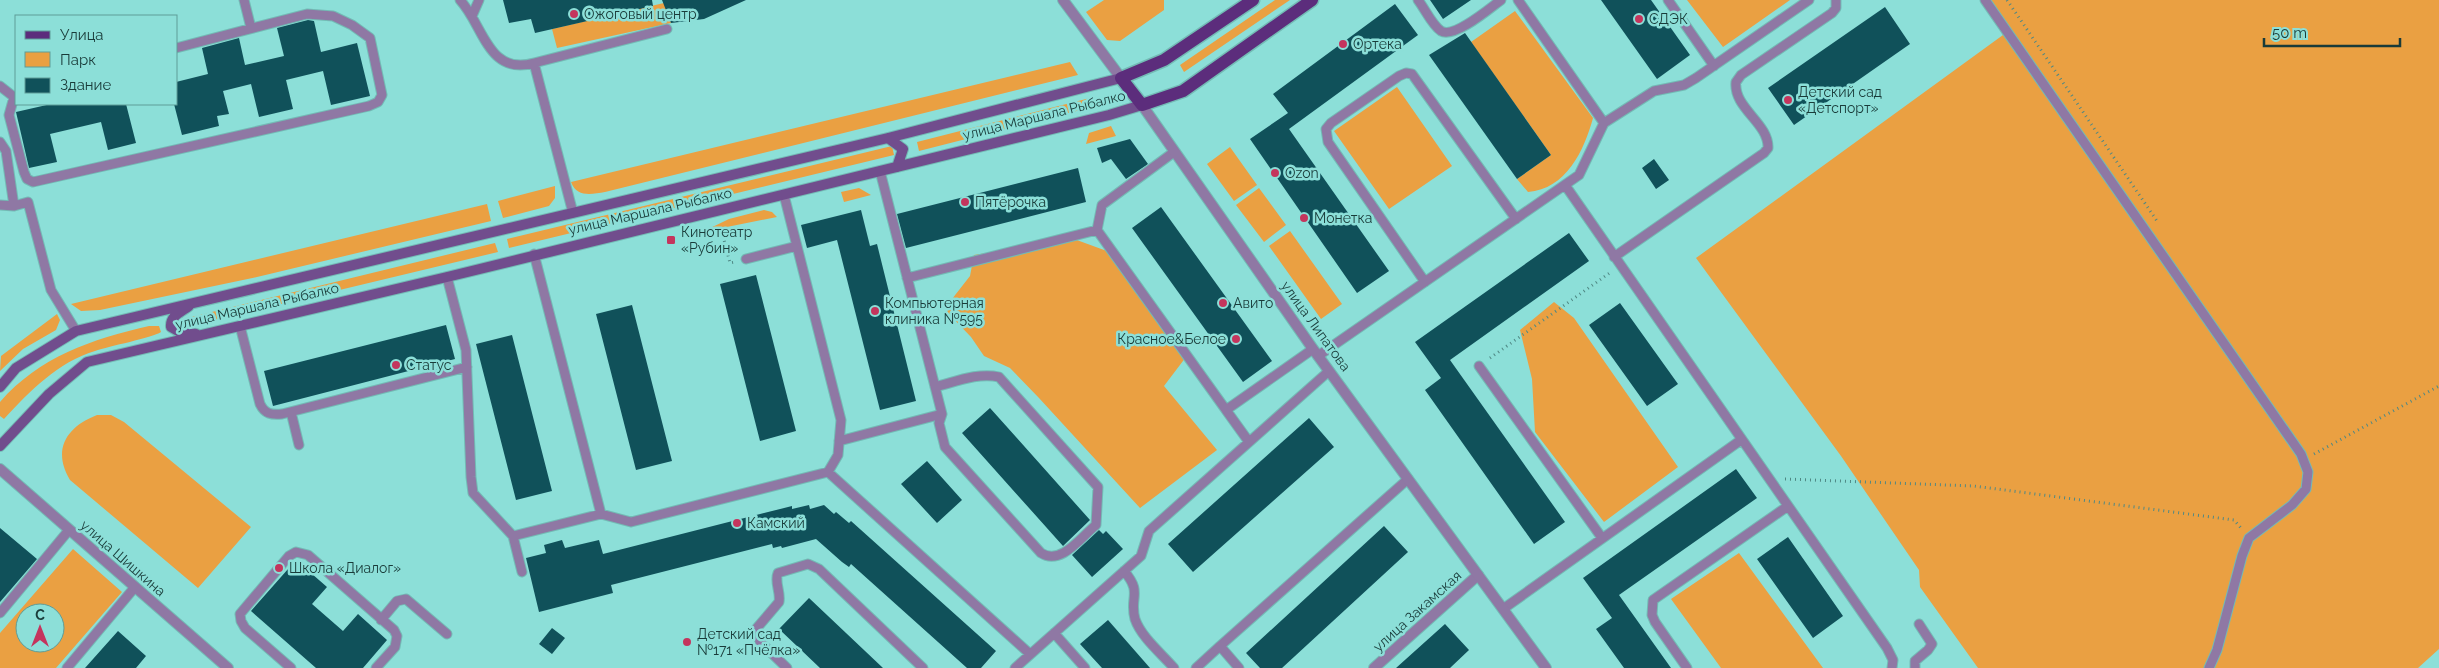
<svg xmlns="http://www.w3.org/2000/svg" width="2439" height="668" viewBox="0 0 2439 668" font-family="Raleway,sans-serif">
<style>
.green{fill:#eaa042;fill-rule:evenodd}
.building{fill:#10515a}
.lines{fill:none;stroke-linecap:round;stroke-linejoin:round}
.service-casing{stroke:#73bbb5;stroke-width:11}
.minor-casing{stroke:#73bbb5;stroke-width:12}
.tertiary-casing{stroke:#73bbb5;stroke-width:12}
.secondary-casing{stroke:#73bbb5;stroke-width:12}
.primary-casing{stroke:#73bbb5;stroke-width:15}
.path{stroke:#4f8884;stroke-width:3;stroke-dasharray:1 4;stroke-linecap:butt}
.service{stroke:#8f78a4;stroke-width:9}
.minor{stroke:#8f78a4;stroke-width:10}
.tertiary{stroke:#8f78a4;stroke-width:10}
.secondary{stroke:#714d8d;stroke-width:10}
.primary{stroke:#5c2d7c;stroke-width:12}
.poi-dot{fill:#c4355d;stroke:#8cdfd8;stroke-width:2}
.labels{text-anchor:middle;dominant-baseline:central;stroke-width:5;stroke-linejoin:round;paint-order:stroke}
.poi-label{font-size:14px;fill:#193b39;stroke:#8cdfd8;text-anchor:start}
.street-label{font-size:14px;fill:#193b39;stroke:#8cdfd8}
</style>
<rect width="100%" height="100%" fill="#8cdfd8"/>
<!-- green -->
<path class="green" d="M 1104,0 L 1164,0 L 1164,10 L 1120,41 L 1107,40 L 1086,12 Z
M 1275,0 L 1290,0 L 1184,72 L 1180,65 Z
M 1687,0 L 1790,0 L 1723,47 Z
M 1985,0 L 2439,0 L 2439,649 L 2418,668 L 1978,668 L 1920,587 L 1919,570 L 1841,456 L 1696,258 L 2003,35 Z
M 664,3 L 671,23 L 557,48 L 552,29 Z
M 1515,11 L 1593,118 C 1584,151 1566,189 1528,192 L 1517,179 L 1551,155 L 1471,42 Z
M 1070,62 L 1078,75 L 605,192 C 592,194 577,198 571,182 Z
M 1397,87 L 1452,166 L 1389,209 L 1334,131 Z
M 1094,97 L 1096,106 L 919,151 L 917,142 Z
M 1111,126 L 1116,136 L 1086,144 L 1089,133 Z
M 892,146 L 894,155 L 509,248 L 507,239 Z
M 1230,147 L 1257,185 L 1234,201 L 1207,164 Z
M 555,186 L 555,198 L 549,206 L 503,218 L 498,201 Z
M 859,188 L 871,195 L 844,202 L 841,192 Z
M 1259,188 L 1286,225 L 1264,242 L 1236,205 Z
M 487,204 L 491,221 L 257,277 L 100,310 L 81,311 L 71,304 Z
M 764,210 L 772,212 L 777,217 L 702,232 L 729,219 Z
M 1290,231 L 1342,304 L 1321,319 L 1269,246 Z
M 1074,239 L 1115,254 L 1186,357 L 1164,386 L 1217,450 L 1140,508 L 1039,398 L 1010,368 L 984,356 L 971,337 L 947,312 L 952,299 L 970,276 L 974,255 Z
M 495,243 L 498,252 L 185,327 L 183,319 Z
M 1554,302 L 1574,318 L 1678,467 L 1604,522 L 1535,432 L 1532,379 L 1520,330 Z
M 57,314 L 60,320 L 56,330 L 23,349 L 0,371 L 1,356 Z
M 149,326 L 159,326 L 161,332 C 152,338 109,346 95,351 C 58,362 30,391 4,419 L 0,416 L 0,402 C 39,357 92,339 149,326 Z
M 97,415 L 111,415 L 124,422 L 251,527 L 198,588 L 70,480 C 52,450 66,427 97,415 Z
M 73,549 L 122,592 L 56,668 L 0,668 L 0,633 ZM 25,613 L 55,613 L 55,643 L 25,643 Z
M 1739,553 L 1823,668 L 1721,668 L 1671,599 Z"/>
<!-- building -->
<path class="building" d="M 503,0 L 652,0 L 653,6 L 535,33 L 531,19 L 509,23 Z
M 662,0 L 746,0 L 704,19 L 671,23 Z
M 1430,0 L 1471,0 L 1443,19 Z
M 1601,0 L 1651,0 L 1690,55 L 1657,79 Z
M 1395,4 L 1418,35 L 1289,129 L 1389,271 L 1357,293 L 1250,139 L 1288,113 L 1273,94 Z
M 1885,7 L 1910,44 L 1794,125 L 1768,88 Z
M 308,20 L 314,21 L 321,52 L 357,43 L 370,96 L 331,105 L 323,71 L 286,80 L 293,109 L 259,117 L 251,84 L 223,91 L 229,114 L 217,116 L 219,126 L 182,135 L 174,104 L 176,104 L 176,82 L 208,74 L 202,48 L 239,38 L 245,65 L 284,56 L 277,28 Z
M 1465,33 L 1551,155 L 1517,179 L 1429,55 Z
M 51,104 L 126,104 L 136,143 L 108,150 L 101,122 L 50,134 L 57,162 L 29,168 L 16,112 Z
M 1130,139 L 1148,164 L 1126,179 L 1111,159 L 1102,163 L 1097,148 Z
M 1654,159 L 1669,180 L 1656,189 L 1642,168 Z
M 1078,168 L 1086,202 L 906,248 L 897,214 Z
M 1161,207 L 1272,361 L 1243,382 L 1132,228 Z
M 861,210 L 870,246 L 877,244 L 916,401 L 880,410 L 837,240 L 807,248 L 801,225 Z
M 1569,233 L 1589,261 L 1450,360 L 1565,522 L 1534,544 L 1425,390 L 1441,378 L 1415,342 Z
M 756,275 L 796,431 L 760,441 L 720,284 Z
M 1620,303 L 1678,384 L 1647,406 L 1589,325 Z
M 632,305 L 672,461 L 636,470 L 596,314 Z
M 446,325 L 455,359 L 273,406 L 264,371 Z
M 512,335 L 552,491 L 516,500 L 476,344 Z
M 990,408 L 1090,520 L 1063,546 L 962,433 Z
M 1309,418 L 1334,447 L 1193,572 L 1168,544 Z
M 927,461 L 962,500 L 937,523 L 901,484 Z
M 1736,469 L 1757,498 L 1619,595 L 1671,668 L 1624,668 L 1596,629 L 1612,618 L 1583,578 Z
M 809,505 L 810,509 L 824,505 L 834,514 L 836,512 L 849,523 L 851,521 L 996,651 L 981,668 L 967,668 L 851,564 L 849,567 L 842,562 L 816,539 L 782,548 L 781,546 L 773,548 L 772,544 L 611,585 L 613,593 L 539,612 L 526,558 L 546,553 L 544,545 L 562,540 L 565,548 L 599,540 L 603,554 L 792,506 L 792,509 Z
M 1384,526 L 1408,552 L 1282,668 L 1260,668 L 1246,653 Z
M 0,528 L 37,559 L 0,602 Z
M 1099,530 L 1103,534 L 1106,531 L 1123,549 L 1092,577 L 1072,555 Z
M 1788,537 L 1843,616 L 1813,638 L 1757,559 Z
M 296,560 L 327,587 L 312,604 L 343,631 L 358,614 L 387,640 L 363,668 L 316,668 L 251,611 Z
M 809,598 L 883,668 L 820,668 L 779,629 Z
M 1108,620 L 1150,668 L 1102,668 L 1080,644 Z
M 1445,624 L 1469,650 L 1450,668 L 1396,668 Z
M 552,628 L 565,638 L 552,654 L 539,644 Z
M 118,631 L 146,656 L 136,668 L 85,668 Z"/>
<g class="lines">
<defs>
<path id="service" d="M 244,0 L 251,28
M 460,0 C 484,26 488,76 534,63
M 1418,0 C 1425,9 1432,25 1441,31 C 1454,39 1490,8 1501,0
M 1518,0 L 1604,123
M 1668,0 L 1714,66
M 1985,0 L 2301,454 L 2308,472 L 2306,489 L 2292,505 L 2249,538 L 2242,556 L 2217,650 L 2209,668
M 472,16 L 479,0
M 0,86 L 14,97
M 14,97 L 9,115 L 24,172 L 27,179 L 33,182 L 369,106 L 378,102 L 382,95 L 370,38 L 352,25 L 333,16 L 307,14 L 176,48
M 0,142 L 6,151 L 14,206
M 1565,185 L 1887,648 L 1893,660 L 1892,668
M 784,195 L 841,420 L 838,455 L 828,472
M 0,205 L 14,206 L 28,202 L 51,290 L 76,331
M 573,213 L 534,63 L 667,29
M 1097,230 L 1102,205 L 1174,152
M 534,254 L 601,514
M 1614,257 L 1764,153 L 1768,148 C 1769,123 1733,108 1736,82 L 1741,75 L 1832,13 L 1836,8 L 1836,0
M 746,259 L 797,246
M 447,277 L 466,350 L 471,477 L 473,493 L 513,536
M 907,278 L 1097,230 L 1226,410 L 1313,349
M 1425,282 L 1328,142 L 1326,129 L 1331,123 L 1399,76 L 1406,73 L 1412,74 L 1516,219
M 240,326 L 260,404 C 265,414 271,415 282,414 L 467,367
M 1318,356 L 1579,175 L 1604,123 L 1654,91 L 1684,85 L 1696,78 L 1809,0
M 1479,366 L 1602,538
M 935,387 C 955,382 978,372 999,377 L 1098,487 L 1096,525 C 1081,537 1061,566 1041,553 L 945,447 L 939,423 L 942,414
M 1226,410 L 1249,442
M 291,412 L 299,445
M 839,441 L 942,414 L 880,171
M 1124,571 C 1143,593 1129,597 1135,619 C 1141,637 1162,654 1174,668
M 522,572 L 513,536 L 601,514 L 631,522 L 828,472 L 1030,654
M 1503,609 L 1741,440
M 0,613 L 69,530
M 381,620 L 397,601 L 406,599 L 447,634
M 1054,633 L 1085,668
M 67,668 L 135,587
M 291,668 L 245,628 L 241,621 L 240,614 L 289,556 L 296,552 L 308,555 L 394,630 L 397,636 L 395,647 L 376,668
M 787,668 L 760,642 L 756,629 L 779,602 C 781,592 774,582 778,573 L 808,564 L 819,569 L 923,668
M 1015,668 L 1141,556 L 1149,531 L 1329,371
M 1196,668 L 1220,646
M 1239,668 L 1220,646 L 1408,479
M 1687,668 L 1655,622 L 1652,615 L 1653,600 L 1788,506
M 1915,668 L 1915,661 L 1928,650 L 1932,644 L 1919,624"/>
<path id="minor" d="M 1374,668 L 1478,575"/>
<path id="tertiary" d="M 1063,0 L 1121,78
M 1142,105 L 1313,349 L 1546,668
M 0,469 L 228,668"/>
<path id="secondary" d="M 888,138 L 903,149 L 897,167
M 189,306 C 181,312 170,316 171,327 L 178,331 L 196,334
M 0,387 L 16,368 L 76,331 L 888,138 L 1121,78
M 0,446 L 49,394 L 87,362 L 447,277 L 1109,115 L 1142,105"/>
<path id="primary" d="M 1253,0 L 1164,60 L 1121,78 L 1142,105 L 1183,91 L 1312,0"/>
</defs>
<!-- service casing -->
<use href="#service" class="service-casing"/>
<!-- minor casing -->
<use href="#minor" class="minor-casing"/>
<!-- tertiary casing -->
<use href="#tertiary" class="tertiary-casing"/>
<!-- secondary casing -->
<use href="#secondary" class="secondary-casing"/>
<!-- primary casing -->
<use href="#primary" class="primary-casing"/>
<!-- path -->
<path class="path" d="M 2007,0 L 2157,221
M 723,236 L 730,263 L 735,262
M 1490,358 L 1611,272
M 2314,454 L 2439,386
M 1785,479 L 1974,486 L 2234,520 L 2241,528"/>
<!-- service -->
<use href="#service" class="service"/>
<!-- minor -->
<use href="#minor" class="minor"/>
<!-- tertiary -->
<use href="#tertiary" class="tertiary"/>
<!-- secondary -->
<use href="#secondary" class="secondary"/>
<!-- primary -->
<use href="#primary" class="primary"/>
</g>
<!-- markers -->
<g class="poi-dot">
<circle cx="574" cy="14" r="5"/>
<circle cx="1639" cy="19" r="5"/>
<circle cx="1343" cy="44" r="5"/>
<circle cx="1788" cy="100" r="5"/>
<circle cx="1275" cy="173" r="5"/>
<circle cx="965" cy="202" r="5"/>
<circle cx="1304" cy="218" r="5"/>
<rect x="666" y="235" width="10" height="10" rx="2.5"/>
<circle cx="1223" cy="303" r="5"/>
<circle cx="875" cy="311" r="5"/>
<circle cx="1236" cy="339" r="5"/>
<circle cx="396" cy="365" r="5"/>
<circle cx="737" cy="523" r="5"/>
<circle cx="279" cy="568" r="5"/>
<circle cx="687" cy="642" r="5"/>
</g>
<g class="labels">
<!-- poi labels -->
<g class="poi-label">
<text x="584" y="14">Ожоговый центр</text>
<text x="1649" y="19">СДЭК</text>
<text x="1353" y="44">Ортека</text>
<text x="1798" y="92">Детский сад<tspan x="1798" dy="16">«Детспорт»</tspan></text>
<text x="1285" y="173">Ozon</text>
<text x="975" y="202">Пятёрочка</text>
<text x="1314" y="218">Монетка</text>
<text x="681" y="232">Кинотеатр<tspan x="681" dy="16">«Рубин»</tspan></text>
<text x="885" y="303">Компьютерная<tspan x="885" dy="16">клиника №595</tspan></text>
<text x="1233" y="303">Авито</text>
<text x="1226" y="339" text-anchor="end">Красное&amp;Белое</text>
<text x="406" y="365">Статус</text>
<text x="747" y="523">Камский</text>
<text x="289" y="568">Школа «Диалог»</text>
<text x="697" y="634">Детский сад<tspan x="697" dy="16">№171 «Пчёлка»</tspan></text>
</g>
<!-- street labels -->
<g class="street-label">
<text transform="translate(1044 115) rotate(-14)">улица Маршала Рыбалко</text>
<text transform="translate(650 211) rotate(-13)">улица Маршала Рыбалко</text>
<text transform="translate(257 306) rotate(-13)">улица Маршала Рыбалко</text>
<text transform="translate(1316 326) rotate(54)">улица Липатова</text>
<text transform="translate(123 558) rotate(41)">улица Шишкина</text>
<text transform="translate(1417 611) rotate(-42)">улица Закамская</text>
</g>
</g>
<!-- legend -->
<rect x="15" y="15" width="162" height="90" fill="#8cdfd8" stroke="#5e9d98"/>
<rect x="25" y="31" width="25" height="8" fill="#5c2d7c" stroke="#5e9d98"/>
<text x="60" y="40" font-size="15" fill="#193b39">Улица</text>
<rect x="25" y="52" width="25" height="15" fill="#eaa042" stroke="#5e9d98"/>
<text x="60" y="65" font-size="15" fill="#193b39">Парк</text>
<rect x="25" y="78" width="25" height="15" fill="#10515a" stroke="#5e9d98"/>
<text x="60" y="90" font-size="15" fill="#193b39">Здание</text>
<!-- north arrow -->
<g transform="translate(40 628)"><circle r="24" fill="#8cdfd8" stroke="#5e9d98"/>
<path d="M0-4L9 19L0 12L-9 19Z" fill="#c4355d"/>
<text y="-8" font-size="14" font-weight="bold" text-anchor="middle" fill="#193b39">С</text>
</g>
<!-- scale -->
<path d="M2264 38v8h136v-8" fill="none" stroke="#193b39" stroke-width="2.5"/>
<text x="2272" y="38" font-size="15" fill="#193b39" stroke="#8cdfd8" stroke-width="4" paint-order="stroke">50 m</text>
</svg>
